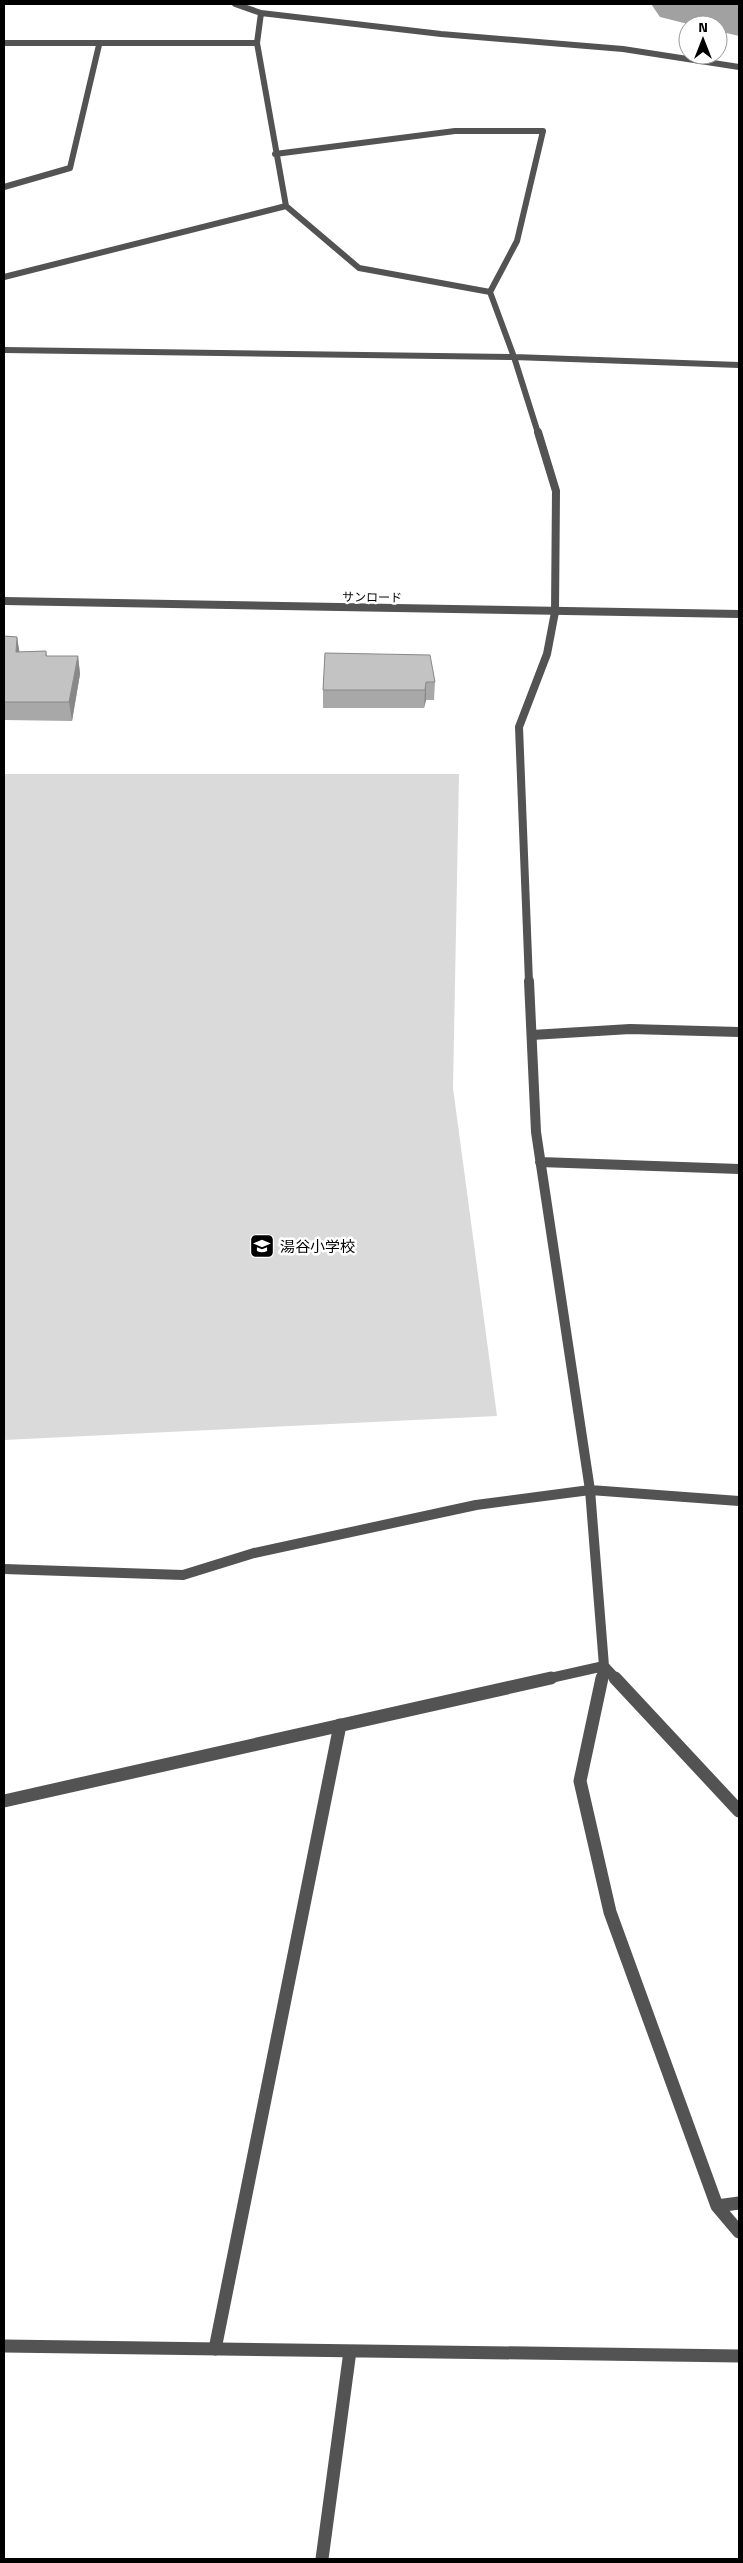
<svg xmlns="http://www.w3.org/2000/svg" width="743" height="2563" viewBox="0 0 743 2563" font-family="'Titillium Web','Noto Sans JP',sans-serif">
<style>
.green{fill:#dadada}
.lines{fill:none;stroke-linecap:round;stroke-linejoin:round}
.river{fill:#a1a1a1;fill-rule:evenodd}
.service{stroke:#535353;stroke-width:13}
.minor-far3{stroke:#535353;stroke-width:6}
.minor-far2{stroke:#535353;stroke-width:8}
.minor-far1{stroke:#535353;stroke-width:10}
.minor{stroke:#535353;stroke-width:13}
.tertiary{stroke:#535353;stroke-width:8}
.wall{fill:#a8a8a8}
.shaded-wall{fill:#888}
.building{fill:#c3c3c3;stroke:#888}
.labels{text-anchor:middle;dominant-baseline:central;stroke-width:5;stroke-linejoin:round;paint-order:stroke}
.far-street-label{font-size:12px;fill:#000;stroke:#fff}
.poi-label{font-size:15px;fill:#000;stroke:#fff;text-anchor:start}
</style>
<rect width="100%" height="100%" fill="#fff"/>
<!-- green -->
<path class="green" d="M 4,774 L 459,774 L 453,1088 L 497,1416 L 4,1440 Z"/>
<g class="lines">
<!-- river -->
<path class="river" d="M 651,4 L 739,4 L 739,36 L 718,31 L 718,25 L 692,25 L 660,17 Z"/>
<!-- service -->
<path class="service" d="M 215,2349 L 340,1725"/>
<!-- minor-far3 -->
<path class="minor-far3" d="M 235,4 L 261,13 L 441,34 L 623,49 L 739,67
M 261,13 L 257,43 L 286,206 L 359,268 L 490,292 L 514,357 L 538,433
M 4,43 L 257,43
M 275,154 L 455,131 L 543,131 L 517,241 L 490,292
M 4,187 L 70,168 L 99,45
M 4,277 L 286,206
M 4,350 L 514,357 L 739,365"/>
<!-- minor-far2 -->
<path class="minor-far2" d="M 529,982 L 519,727 L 547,654 L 555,612 L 556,491 L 538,432"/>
<!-- minor-far1 -->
<path class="minor-far1" d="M 529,981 L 536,1132 L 590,1490 L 604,1666 L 601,1679
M 532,1035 L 630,1029 L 739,1032
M 540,1162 L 739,1169
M 4,1569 L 183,1575 L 254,1553 L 476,1505 L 590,1490 L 739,1501
M 604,1666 L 616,1679
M 546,1679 L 604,1666"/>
<!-- minor -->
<path class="minor" d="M 602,1678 L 580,1781 L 610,1912 L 717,2206 L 739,2232
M 615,1678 L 739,1811
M 4,1801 L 551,1678
M 717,2206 L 739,2203
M 4,2346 L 739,2356
M 322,2559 L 350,2351"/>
<!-- tertiary -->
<path class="tertiary" d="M 4,601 L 739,614"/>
</g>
<!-- wall -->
<path class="wall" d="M 4,636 L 17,637 L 19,652 L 46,651 L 47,656 L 78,656 L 80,674 L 72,721 L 4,720 Z
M 325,653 L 435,682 L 434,700 L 426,700 L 424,708 L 323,708 L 323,690 Z"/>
<!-- shaded-wall -->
<path class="shaded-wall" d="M 17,637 L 20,655 L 16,652 Z
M 78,656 L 80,674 L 72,721 L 69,702 Z
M 426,682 L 426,700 L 424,708 L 425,690 Z"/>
<!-- building -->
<path class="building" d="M 4,636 L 17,637 L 16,652 L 46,651 L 46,656 L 78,656 L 69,702 L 4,702 Z
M 325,653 L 430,655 L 435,682 L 426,682 L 425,690 L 323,690 Z"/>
<!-- icons -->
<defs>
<symbol id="school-square" viewBox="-11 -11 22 22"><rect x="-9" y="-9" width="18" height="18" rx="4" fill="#000" stroke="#fff"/><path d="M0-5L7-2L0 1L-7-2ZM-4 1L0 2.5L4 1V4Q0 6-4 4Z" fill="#fff"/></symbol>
</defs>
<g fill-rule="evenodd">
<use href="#school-square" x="248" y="1232" width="28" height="28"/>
</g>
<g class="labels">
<!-- far-street labels -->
<g class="far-street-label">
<text transform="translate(372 597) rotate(1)">サンロード</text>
</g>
<!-- poi labels -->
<g class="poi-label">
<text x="280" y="1246">湯谷小学校</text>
</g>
</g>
<!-- border -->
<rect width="743" height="2563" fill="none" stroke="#000000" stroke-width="10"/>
<!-- north arrow -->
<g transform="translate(703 40)"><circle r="24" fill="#ffffff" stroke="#999999"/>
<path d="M0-4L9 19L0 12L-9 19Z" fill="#000000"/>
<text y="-8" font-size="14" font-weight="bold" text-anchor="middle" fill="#000000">N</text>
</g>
</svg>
